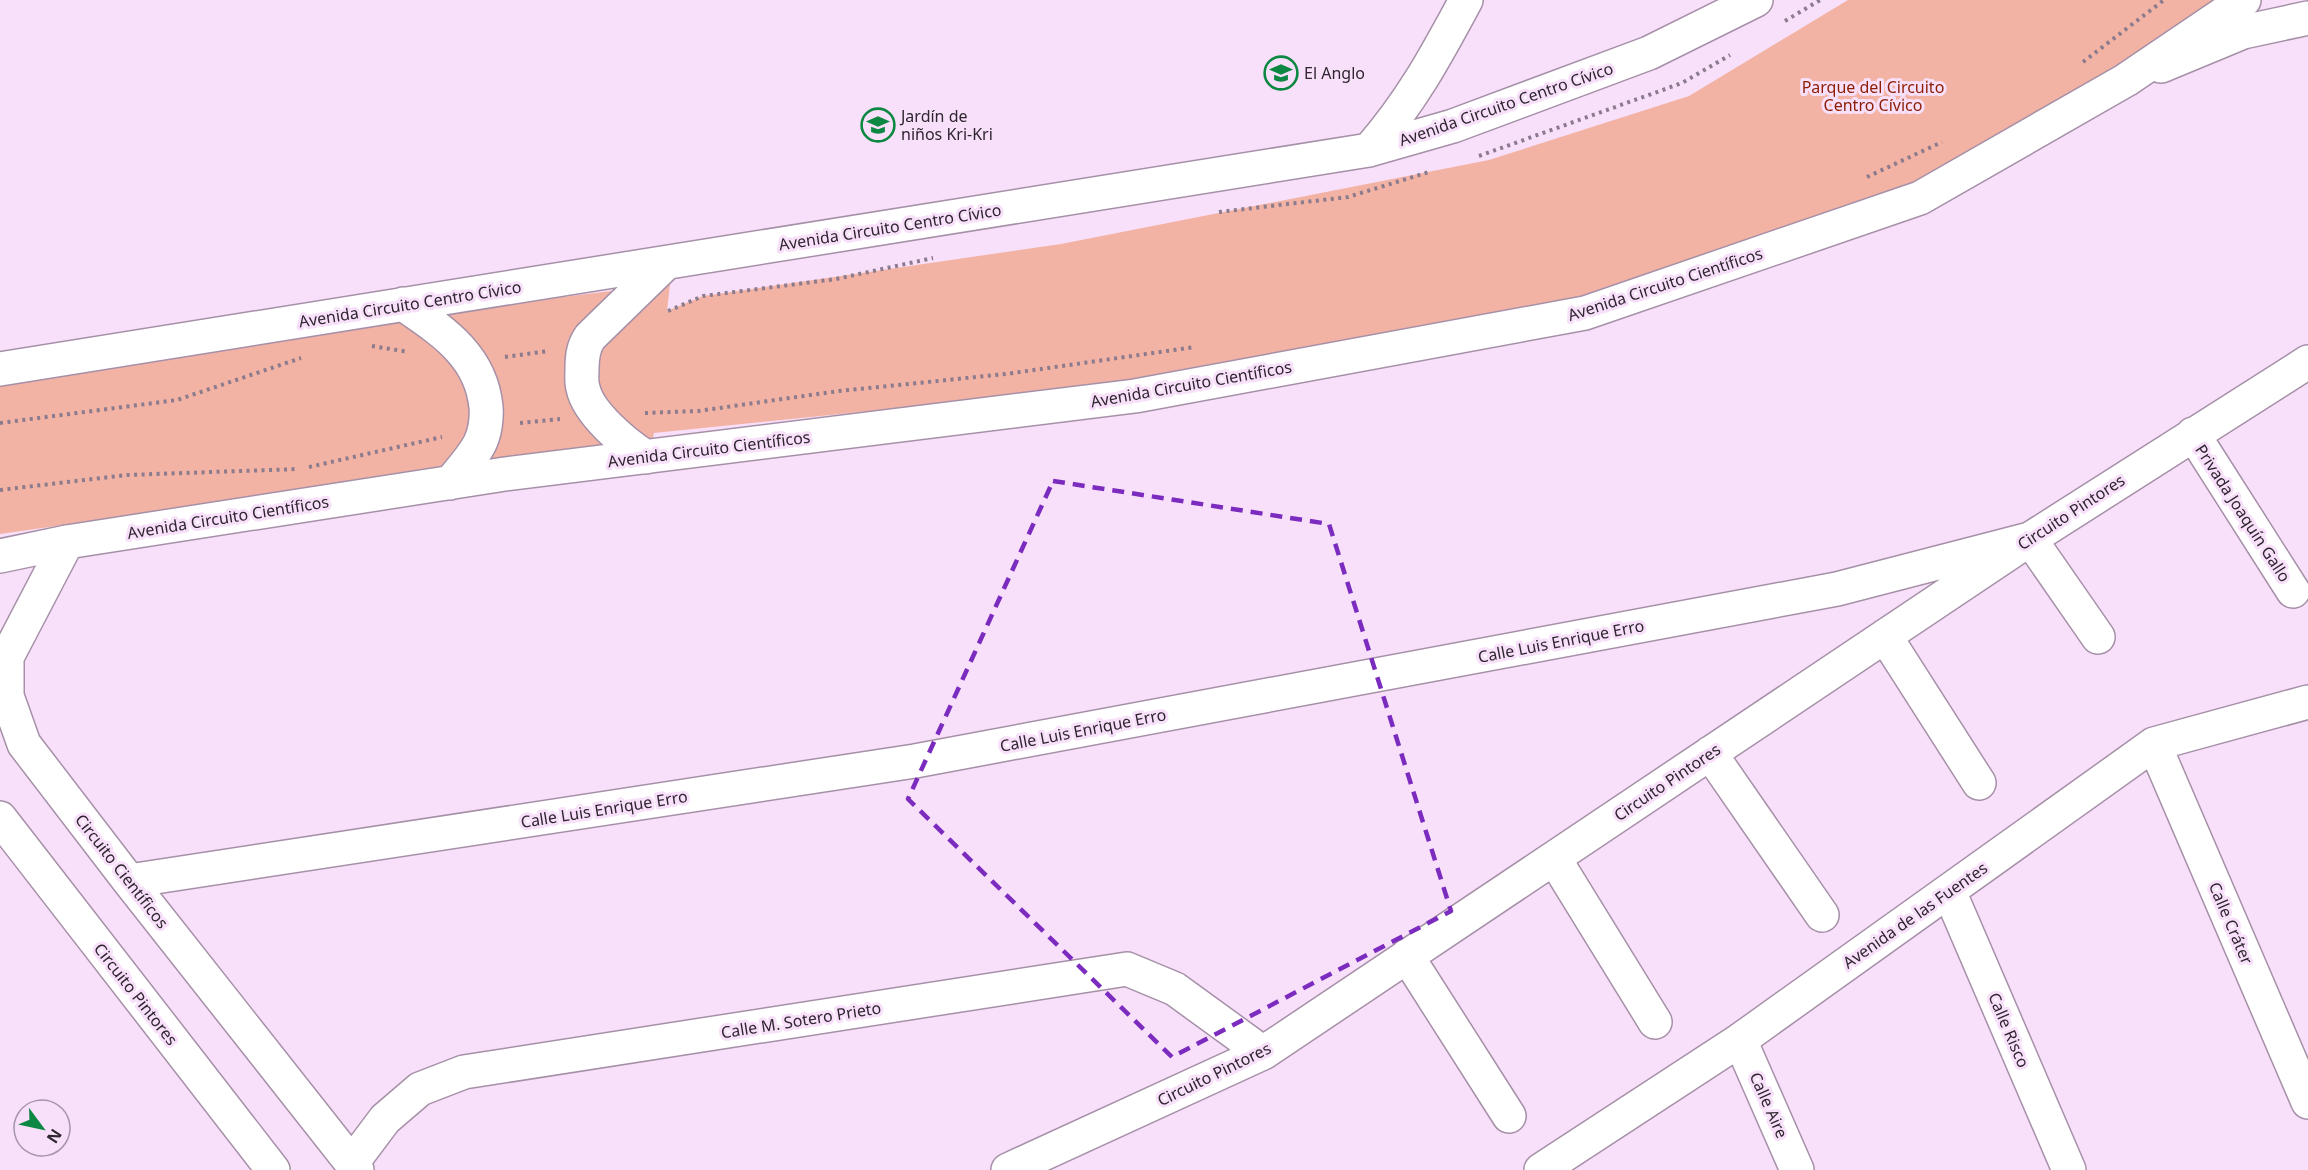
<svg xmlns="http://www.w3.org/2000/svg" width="2308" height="1170" viewBox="0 0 2308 1170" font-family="'Noto Sans',sans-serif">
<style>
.green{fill:#f2b3a5}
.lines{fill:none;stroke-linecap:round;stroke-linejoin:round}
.minor-casing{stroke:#a690a8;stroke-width:36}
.major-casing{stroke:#a690a8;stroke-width:36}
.path{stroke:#8b7b8d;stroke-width:4;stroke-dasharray:3 4.5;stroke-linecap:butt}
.minor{stroke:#fff;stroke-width:33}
.major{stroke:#fff;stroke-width:33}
.marked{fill:none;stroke:#7b2cbf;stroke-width:4.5;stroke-dasharray:12 8;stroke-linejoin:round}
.labels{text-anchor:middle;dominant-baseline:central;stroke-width:6;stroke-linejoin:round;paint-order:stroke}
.poi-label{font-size:16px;fill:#2e252f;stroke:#f8e0fa;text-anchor:start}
.park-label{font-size:16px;fill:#8d1c02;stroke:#f8e0fa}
.street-label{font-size:16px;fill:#2e252f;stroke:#f8e0fa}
</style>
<rect width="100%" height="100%" fill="#f8e0fa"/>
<!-- green -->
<path class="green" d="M 1848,0 L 2219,0 L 2119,68 L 1914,182 L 1581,300 L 1133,384 L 654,433 L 652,442 L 0,534 L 0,379 L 405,316 L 670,284 L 667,311 L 703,296 L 1061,244 L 1489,160 L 1689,96 Z"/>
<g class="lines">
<defs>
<path id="minor" d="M 2161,66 L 2243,32 L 2308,18
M 2193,434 L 2293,591
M 67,542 L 7,657 L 7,696 L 24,744 L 129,881 L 357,1170
M 1885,636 L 1979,783
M 2154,744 L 2308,1102
M 1710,753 L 1822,915
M 0,818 L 273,1170
M 1554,858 L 1655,1022
M 129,881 L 915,761 L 1837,589 L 2030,539 L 2098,637
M 1949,891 L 2069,1170
M 1407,956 L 1509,1116
M 1740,1040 L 1797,1170
M 352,1163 L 385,1119 L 420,1089 L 464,1072 L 1127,969 L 1175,989 L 1263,1053
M 1008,1170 L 1263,1053 L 2030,539 L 2308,362
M 1541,1170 L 1740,1040 L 2154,744 L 2308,702"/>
<path id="major" d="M 1369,150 C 1411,102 1436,56 1466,0
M 403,304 C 442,331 481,355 486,407 C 487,418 485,433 480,443 C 473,457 460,471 450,483
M 0,369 L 1369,150 L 1453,126 L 1649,53 L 1756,0
M 646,457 C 625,444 588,413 583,388 C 581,382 582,375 582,369 C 582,357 583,347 590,337 L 665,264
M 0,556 L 67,542 L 505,474 L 1135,396 L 1585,313 L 1920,198 L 2126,80 L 2244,0"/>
</defs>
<!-- minor casing -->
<use href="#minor" class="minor-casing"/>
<!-- major casing -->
<use href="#major" class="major-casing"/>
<!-- path -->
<path class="path" d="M 1785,21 L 1820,0
M 2083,62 L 2164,0
M 1479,156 L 1682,83 L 1730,55
M 1867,177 L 1942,142
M 1219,212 L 1348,197 L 1429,172
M 668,311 L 703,296 L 836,279 L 933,258
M 372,346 L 409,352
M 505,357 L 548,351
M 645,413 L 698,411 L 839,391 L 1006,374 L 1195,347
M 0,423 L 177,400 L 301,358
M 520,423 L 560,419
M 309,467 L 442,437
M 0,490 L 127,475 L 298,469"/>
<!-- minor -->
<use href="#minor" class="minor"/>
<!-- major -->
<use href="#major" class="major"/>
</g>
<!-- marked area -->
<path class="marked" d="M 1053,481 L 1329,524 L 1451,911 L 1172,1057 L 908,799 Z"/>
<!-- icons -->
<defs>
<symbol id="school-ring" viewBox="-11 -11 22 22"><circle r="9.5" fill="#f8e0fa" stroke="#0d8843" stroke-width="1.5"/><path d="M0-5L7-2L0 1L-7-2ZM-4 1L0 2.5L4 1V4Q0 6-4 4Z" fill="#0d8843"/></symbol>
</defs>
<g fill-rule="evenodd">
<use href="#school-ring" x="1262" y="54" width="38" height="38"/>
<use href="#school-ring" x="859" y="106" width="38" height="38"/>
</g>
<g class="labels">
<!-- poi labels -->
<g class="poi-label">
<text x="1304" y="73">El Anglo</text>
<text x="901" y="116">Jardín de<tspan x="901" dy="18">niños Kri-Kri</tspan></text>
</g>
<!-- park labels -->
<g class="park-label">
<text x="1873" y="87">Parque del Circuito<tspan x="1873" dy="18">Centro Cívico</tspan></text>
</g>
<!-- street labels -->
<g class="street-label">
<text transform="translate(1506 104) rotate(-19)">Avenida Circuito Centro Cívico</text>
<text transform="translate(890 227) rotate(-9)">Avenida Circuito Centro Cívico</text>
<text transform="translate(1665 284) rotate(-18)">Avenida Circuito Científicos</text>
<text transform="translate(410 304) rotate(-9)">Avenida Circuito Centro Cívico</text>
<text transform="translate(1191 384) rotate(-10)">Avenida Circuito Científicos</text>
<text transform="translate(709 449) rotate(-7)">Avenida Circuito Científicos</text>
<text transform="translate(2071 512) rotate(-33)">Circuito Pintores</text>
<text transform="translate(2243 513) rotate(57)">Privada Joaquín Gallo</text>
<text transform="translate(228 517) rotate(-9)">Avenida Circuito Científicos</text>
<text transform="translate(1561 641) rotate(-11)">Calle Luis Enrique Erro</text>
<text transform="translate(1083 730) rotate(-11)">Calle Luis Enrique Erro</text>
<text transform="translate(1667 782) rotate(-34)">Circuito Pintores</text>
<text transform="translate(604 809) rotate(-9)">Calle Luis Enrique Erro</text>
<text transform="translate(122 871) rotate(52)">Circuito Científicos</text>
<text transform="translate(1915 915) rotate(-35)">Avenida de las Fuentes</text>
<text transform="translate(2231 923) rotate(67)">Calle Cráter</text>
<text transform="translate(136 994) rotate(52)">Circuito Pintores</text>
<text transform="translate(801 1020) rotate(-9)">Calle M. Sotero Prieto</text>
<text transform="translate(2009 1030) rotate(67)">Calle Risco</text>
<text transform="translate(1214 1074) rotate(-26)">Circuito Pintores</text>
<text transform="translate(1769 1105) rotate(66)">Calle Aire</text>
</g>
</g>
<!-- north arrow -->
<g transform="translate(42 1128) rotate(123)"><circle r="28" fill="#f8e0fa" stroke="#a795a9" stroke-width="1.5"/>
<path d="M0-4.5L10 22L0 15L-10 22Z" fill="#0d8843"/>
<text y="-9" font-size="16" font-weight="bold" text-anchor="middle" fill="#2e252f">N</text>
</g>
</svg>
